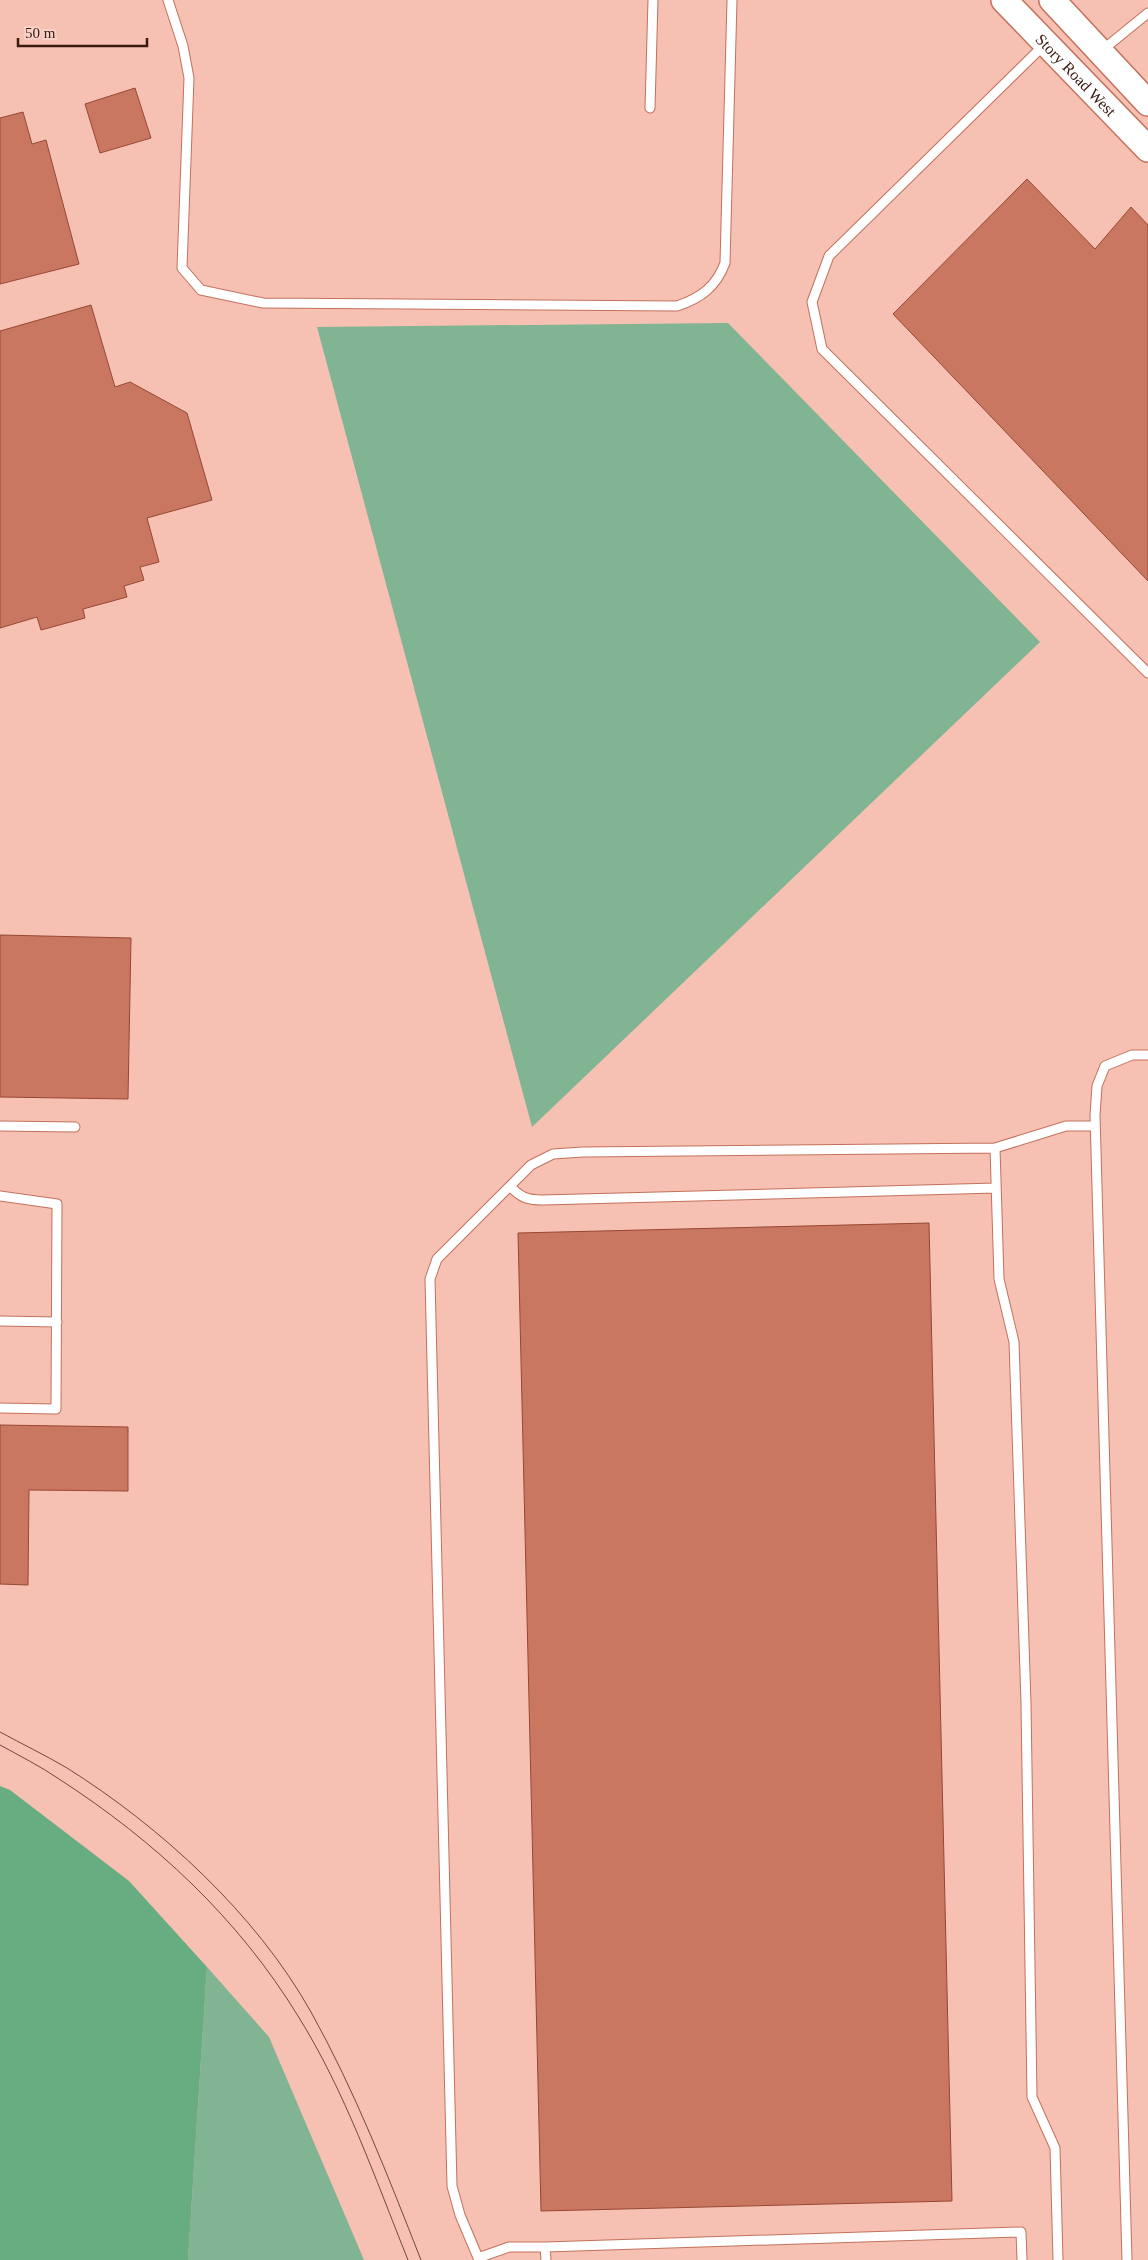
<svg xmlns="http://www.w3.org/2000/svg" width="1148" height="2260" viewBox="0 0 1148 2260" font-family="Georgia,serif">
<style>
.green{fill:#80b492}
.forest{fill:#68ad82}
.building{fill:#ca7761;stroke:#964834}
.lines{fill:none;stroke-linecap:round;stroke-linejoin:round}
.lane-casing{stroke:#c3715c;stroke-width:11}
.secondary-casing{stroke:#c3715c;stroke-width:28}
.lane{stroke:#fff;stroke-width:9}
.secondary{stroke:#fff;stroke-width:25}
.tram{stroke:#714a40;stroke-width:1}
.labels{text-anchor:middle;dominant-baseline:central;stroke-width:5;stroke-linejoin:round;paint-order:stroke}
.street-label{font-size:16px;fill:#3b1a11;stroke:#f7d2c8}
</style>
<rect width="100%" height="100%" fill="#f6c0b2"/>
<!-- green -->
<path class="green" d="M 728,323 L 1040,642 L 532,1127 L 317,327 Z
M 207,1967 L 269,2037 L 364,2260 L 188,2260 Z"/>
<!-- forest -->
<path class="forest" d="M 0,1786 L 10,1790 L 129,1881 L 207,1967 L 188,2260 L 0,2260 Z"/>
<!-- building -->
<path class="building" d="M 135,88 L 151,138 L 100,153 L 85,104 Z
M 23,112 L 32,144 L 46,140 L 79,264 L 0,284 L 0,118 Z
M 1027,179 L 1095,249 L 1131,207 L 1148,225 L 1148,581 L 893,314 Z
M 91,305 L 115,387 L 130,382 L 187,413 L 212,500 L 147,518 L 159,562 L 140,567 L 144,580 L 124,586 L 127,597 L 83,609 L 85,618 L 41,630 L 37,617 L 0,628 L 0,331 Z
M 0,935 L 131,938 L 128,1099 L 0,1097 Z
M 929,1223 L 952,2201 L 541,2211 L 518,1233 Z
M 0,1425 L 128,1427 L 128,1491 L 29,1490 L 28,1585 L 0,1584 Z"/>
<g class="lines">
<defs>
<path id="lane" d="M 168,0 L 183,46 L 189,78 L 182,268 L 201,290 L 263,303 L 677,306 C 701,298 716,287 725,263 L 732,0
M 1045,44 L 829,256 L 812,302 L 822,349 L 1148,673
M 1100,52 L 1148,13
M 650,108 L 653,0
M 0,1126 L 75,1127
M 510,1186 C 520,1197 527,1200 542,1200 L 996,1188
M 0,1196 L 57,1204 L 56,1409 L 0,1408
M 0,1321 L 57,1322
M 478,2258 L 509,2247 L 545,2247
M 479,2260 L 460,2215 L 452,2186 L 430,1279 L 437,1259 L 531,1165 L 553,1154 L 583,1152 L 995,1148
M 546,2260 L 545,2247 L 1021,2232 L 1022,2260
M 1058,2260 L 1055,2148 L 1032,2097 L 1026,1703 L 1014,1342 L 999,1279 L 995,1148 L 1066,1126 L 1095,1126
M 1127,2260 L 1095,1115 L 1097,1086 L 1105,1066 L 1132,1055 L 1148,1055"/>
<g id="secondary">
<path id="s1" d="M 1004,0 L 1148,149"/>
<path d="M 1052,0 L 1148,103"/>
</g>
</defs>
<!-- lane casing -->
<use href="#lane" class="lane-casing"/>
<!-- secondary casing -->
<use href="#secondary" class="secondary-casing"/>
<!-- lane -->
<use href="#lane" class="lane"/>
<!-- secondary -->
<use href="#secondary" class="secondary"/>
<!-- tram -->
<path class="tram" d="M 0,1732 C 22,1744 45,1755 67,1768 C 161,1827 256,1914 311,2012 C 355,2091 388,2176 421,2260
M 0,1745 C 20,1756 40,1766 59,1779 C 155,1841 238,1918 298,2016 C 345,2091 375,2178 408,2260"/>
</g>
<g class="labels">
<!-- street labels -->
<g class="street-label">
<text stroke="none"><textPath href="#s1" startOffset="104">Story Road West</textPath></text>
</g>
</g>
<!-- scale -->
<path d="M18 38v8h129v-8" fill="none" stroke="#3b1a11" stroke-width="2.5"/>
<text x="25" y="38" font-size="15" fill="#3b1a11" stroke="#f7d2c8" stroke-width="4" paint-order="stroke">50 m</text>
</svg>
